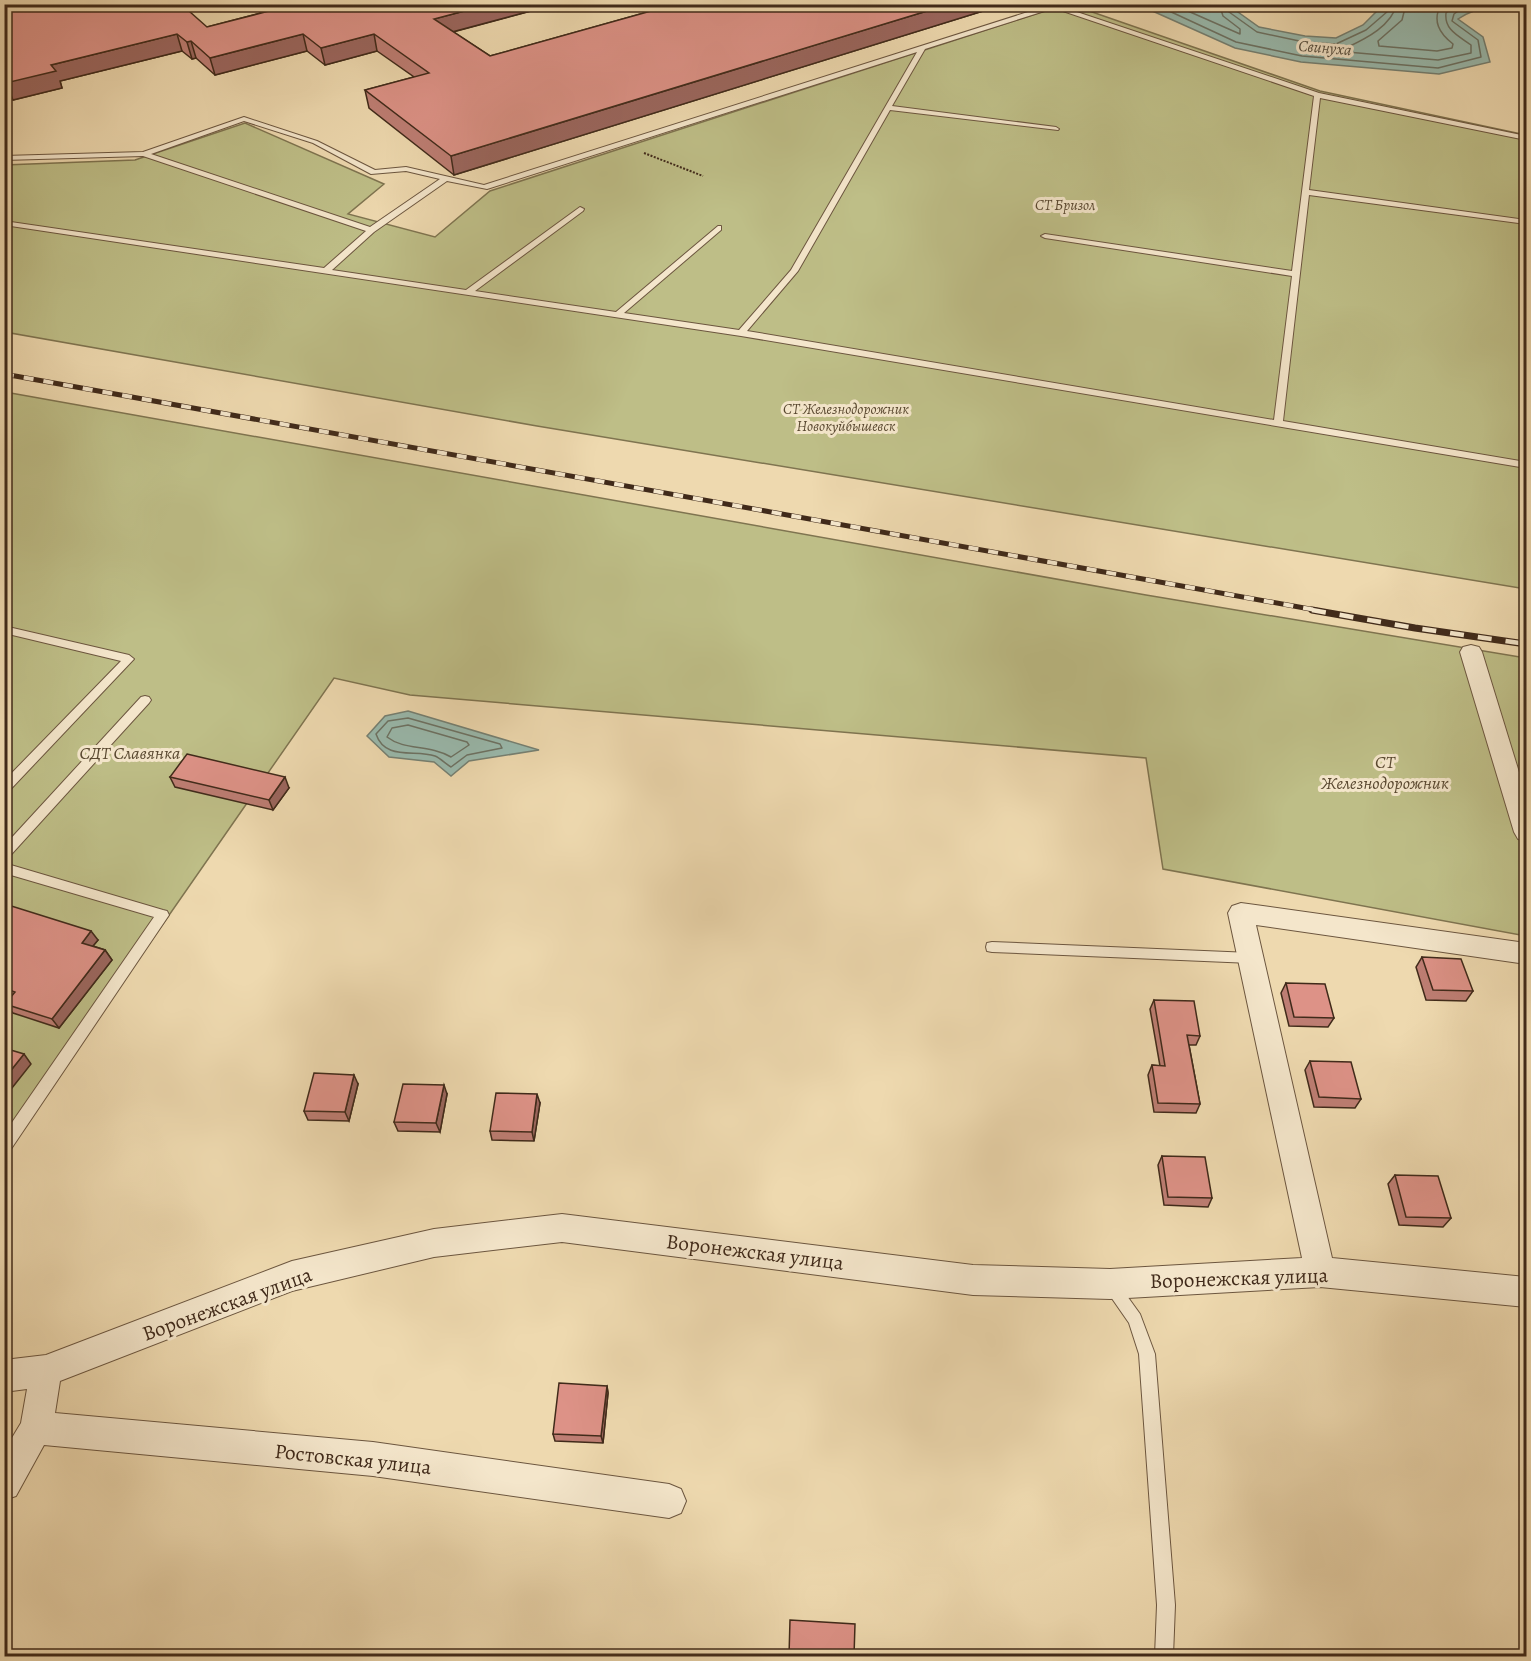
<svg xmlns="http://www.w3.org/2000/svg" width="1531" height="1661" viewBox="0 0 1531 1661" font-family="Alegreya,serif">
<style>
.green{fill:#bebe87;stroke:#7f7450;stroke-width:1.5}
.water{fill:#99baae;stroke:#758073;stroke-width:1.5}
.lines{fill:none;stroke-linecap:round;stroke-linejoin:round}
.shore{stroke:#6c7264;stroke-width:1.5}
.service-casing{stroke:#6c563f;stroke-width:2}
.minor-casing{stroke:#6c563f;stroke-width:2}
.path{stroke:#402a1a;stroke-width:2;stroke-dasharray:2 1.5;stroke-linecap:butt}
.service{fill:#f4e6cb;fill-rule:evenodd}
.minor{fill:#f4e6cb;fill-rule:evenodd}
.rail-far1-casing{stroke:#402a1a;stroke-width:5}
.rail-casing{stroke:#402a1a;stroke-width:7}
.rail-far1{stroke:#f4e6cb;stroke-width:4;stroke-dasharray:10;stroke-linecap:butt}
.rail{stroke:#f4e6cb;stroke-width:4.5;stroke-dasharray:14;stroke-linecap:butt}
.wall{fill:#be7e74;stroke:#402a1a;stroke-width:1.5}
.shaded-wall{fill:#9b665e;stroke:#402a1a;stroke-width:1.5}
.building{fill:#dd9287;stroke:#402a1a;stroke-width:1.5}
.labels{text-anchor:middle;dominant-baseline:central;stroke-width:6;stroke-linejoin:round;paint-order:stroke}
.far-park-label{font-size:15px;font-style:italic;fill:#594830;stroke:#f4e6cb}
.far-water-label{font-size:16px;font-style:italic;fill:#564e3f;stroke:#f4e6cb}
.park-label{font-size:18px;font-style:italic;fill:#594830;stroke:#f4e6cb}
.near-street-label{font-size:21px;fill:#402a1a;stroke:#f4e6cb}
</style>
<rect width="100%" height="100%" fill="#eed9af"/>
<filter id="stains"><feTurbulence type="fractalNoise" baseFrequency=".00333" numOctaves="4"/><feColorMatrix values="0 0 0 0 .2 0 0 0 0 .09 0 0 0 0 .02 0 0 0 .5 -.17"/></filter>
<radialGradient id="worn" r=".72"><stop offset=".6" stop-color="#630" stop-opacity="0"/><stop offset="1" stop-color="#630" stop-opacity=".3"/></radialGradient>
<!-- green -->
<path class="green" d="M 1063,5 L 1072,5 L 1320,91 L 1526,135 L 1526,589 L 537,426 L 5,332 L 4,165 L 135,160 L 245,123 L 384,184 L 348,214 L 435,237 L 490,191 Z
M 5,392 L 1146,595 L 1526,658 L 1526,936 L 1163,869 L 1146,758 L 410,695 L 334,678 L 5,1151 Z"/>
<!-- water -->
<path class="water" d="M 1526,4 L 1526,8 C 1502,6 1478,5 1458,19 L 1483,37 L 1490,62 L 1439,74 L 1301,62 L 1235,48 L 1139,5 L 1228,5 L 1259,27 L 1305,36 L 1336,38 L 1363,25 L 1379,9 L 1389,5 Z
M 408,711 L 539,750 L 469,761 L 451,776 L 434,762 L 389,757 L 367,736 L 385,716 Z"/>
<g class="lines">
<!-- shore -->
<path class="shore" d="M 1154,4 L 1236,42 L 1302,56 L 1438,68 L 1481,57 L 1478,40 L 1452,21 L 1454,14 L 1468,4
M 1172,4 L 1240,34 L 1240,29 L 1223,16 L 1219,4
M 1227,4 L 1229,12 L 1257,32 L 1304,42 L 1336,44 L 1366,30 L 1388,11 L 1390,4
M 1397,4 C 1391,26 1367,38 1348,47 L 1347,52 L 1438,60 L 1471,53 L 1471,45 C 1459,36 1444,30 1446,13 L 1455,4
M 1406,4 L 1402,20 L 1378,41 L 1379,46 L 1437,51 L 1452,48 L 1453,44 C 1439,33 1432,21 1441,4
M 408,718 L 500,744 L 502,748 L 467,755 L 451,767 C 446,764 440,758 435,756 C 415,749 385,761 376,734 L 388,721 Z
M 408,725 L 467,742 L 469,745 L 451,757 C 428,744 405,751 387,737 L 392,728 Z"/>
<defs>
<path id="service" d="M 1053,4 L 1319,93 L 1526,136 L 1526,140 L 1320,98 L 1309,190 L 1526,220 L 1526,224 L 1309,195 L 1283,421 L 1526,462 L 1526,468 L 741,336 L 4,225 L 4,221 L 324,268 L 366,231 L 143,156 L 4,160 L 4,156 L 143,152 L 244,117 L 317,141 L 375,170 L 406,167 L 484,185 ZM 1054,8 L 1314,96 L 1292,271 L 1045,234 L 1041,236 L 1045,238 L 1292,276 L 1274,420 L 747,331 L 798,271 L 890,110 L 1058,130 L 1059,129 L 1056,127 L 892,106 L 925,49 ZM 917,52 L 791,270 L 739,330 L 624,313 L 721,230 L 721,226 L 718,226 L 616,312 L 475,291 L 583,211 L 584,209 L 580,207 L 466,290 L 332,270 L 374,232 L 447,181 L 487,189 ZM 244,121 L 313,143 L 371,174 L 406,171 L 440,179 L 370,227 L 151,154 Z
M 4,626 L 129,655 L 134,659 L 8,792 L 4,793 L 4,781 L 121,661 L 4,633 Z
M 145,696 L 149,697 L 151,700 L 149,703 L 8,858 L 4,860 L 4,846 L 141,697 Z
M 4,863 L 163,910 L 167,911 L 169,915 L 9,1152 L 4,1153 L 4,1134 L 154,917 L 4,873 Z
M 992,942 L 1251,953 L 1256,954 L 1257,958 L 1256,962 L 1251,963 L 992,952 L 987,951 L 986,947 L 987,943 Z
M 1112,1280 L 1117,1282 L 1140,1314 L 1155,1354 L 1175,1605 L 1173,1656 L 1155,1656 L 1157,1605 L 1139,1354 L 1129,1323 L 1104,1287 L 1107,1282 Z"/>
<path id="minor" d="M 1471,645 L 1479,647 L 1482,652 L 1526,795 L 1526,841 L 1518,839 L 1514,832 L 1460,652 L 1463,647 Z
M 1241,903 L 1526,943 L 1526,964 L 1256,925 L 1332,1258 L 1526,1277 L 1526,1307 L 1320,1287 L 1110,1299 L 973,1295 L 562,1242 L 434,1257 L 292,1291 L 60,1381 L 55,1413 L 373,1442 L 669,1484 L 681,1489 L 686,1501 L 681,1513 L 669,1518 L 373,1476 L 44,1445 L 16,1496 L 4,1500 L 4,1451 L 21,1423 L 27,1389 L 4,1392 L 4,1360 L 46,1355 L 292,1261 L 434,1229 L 562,1214 L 973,1265 L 1110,1269 L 1302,1258 L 1228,913 L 1232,906 Z"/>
</defs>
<!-- service casing -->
<use href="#service" class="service-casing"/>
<!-- minor casing -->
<use href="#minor" class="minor-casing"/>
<!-- path -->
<path class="path" d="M 644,153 L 703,176"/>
<!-- service -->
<use href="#service" class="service"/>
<!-- minor -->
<use href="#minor" class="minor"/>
<defs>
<path id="rail-far1" d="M 4,374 L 1321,611"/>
<path id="rail" d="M 1312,610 L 1415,628 L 1526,644"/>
</defs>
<!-- rail-far1 casing -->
<use href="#rail-far1" class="rail-far1-casing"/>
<!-- rail casing -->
<use href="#rail" class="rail-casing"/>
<!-- rail-far1 -->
<use href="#rail-far1" class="rail-far1"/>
<!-- rail -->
<use href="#rail" class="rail"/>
</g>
<!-- wall -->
<path class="wall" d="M 4,4 L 207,27 L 261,13 L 249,4 L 557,4 L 453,32 L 490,56 L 676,4 L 993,4 L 993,8 L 454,175 L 369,108 L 365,90 L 414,77 L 377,51 L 325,65 L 307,51 L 215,75 L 196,58 L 192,59 L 182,51 L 60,81 L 62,88 L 13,100 L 4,85 Z
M 170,777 L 289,788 L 273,810 L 175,787 Z
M 4,904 L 98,940 L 93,946 L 105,950 L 112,960 L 59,1028 L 13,1013 L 5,1004 L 11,998 L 4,996 Z
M 1422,957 L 1473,991 L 1466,1001 L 1426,1000 L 1416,967 Z
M 1286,983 L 1334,1018 L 1328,1027 L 1289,1026 L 1281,993 Z
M 1154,1000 L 1200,1036 L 1196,1045 L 1189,1045 L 1200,1104 L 1196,1113 L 1154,1112 L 1148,1075 L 1152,1065 L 1160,1066 L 1150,1009 Z
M 1310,1061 L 1361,1099 L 1355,1108 L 1314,1107 L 1305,1070 Z
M 358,1084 L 349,1121 L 308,1120 L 304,1111 Z
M 447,1094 L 440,1132 L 398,1131 L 394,1122 Z
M 540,1103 L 534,1141 L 492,1140 L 490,1131 Z
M 1162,1156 L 1212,1198 L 1208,1207 L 1164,1205 L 1158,1165 Z
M 1395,1175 L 1451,1218 L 1443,1227 L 1399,1225 L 1388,1184 Z
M 607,1386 L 608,1393 L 603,1443 L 555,1441 L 553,1434 Z"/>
<!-- shaded-wall -->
<path class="shaded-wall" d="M 491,4 L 557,4 L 437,36 L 434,19 Z
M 950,4 L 993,4 L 993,8 L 454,175 L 451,156 Z
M 177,34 L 182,51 L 60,81 L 62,88 L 13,100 L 6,83 L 51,65 Z
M 303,34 L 307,51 L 215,75 L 210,58 Z
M 374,34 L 377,51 L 325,65 L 321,48 Z
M 191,41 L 196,58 L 192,59 L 187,42 Z
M 285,777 L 289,788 L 273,810 L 269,800 Z
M 91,931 L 98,940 L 88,952 L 82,943 Z
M 105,950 L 112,960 L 59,1028 L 52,1019 Z
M 24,1054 L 31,1064 L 4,1098 L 4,1079 Z
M 354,1075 L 358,1084 L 349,1121 L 345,1112 Z
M 444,1085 L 447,1094 L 440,1132 L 436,1123 Z
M 537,1094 L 540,1103 L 534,1141 L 532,1132 Z
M 607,1386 L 608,1393 L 603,1443 L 601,1436 Z"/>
<!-- building -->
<path class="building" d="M 4,4 L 181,4 L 207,27 L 273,10 L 266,4 L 491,4 L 434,19 L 490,56 L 676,4 L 950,4 L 451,156 L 365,90 L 429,73 L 374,34 L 321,48 L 303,34 L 210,58 L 191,41 L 187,42 L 177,34 L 51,65 L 56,71 L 6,83 L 4,80 Z
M 187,754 L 285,777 L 269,800 L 170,777 Z
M 4,904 L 5,904 L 91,931 L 82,943 L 105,950 L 52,1019 L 5,1004 L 15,992 L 4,988 Z
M 1422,957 L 1461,959 L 1473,991 L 1433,990 Z
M 1286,983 L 1325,984 L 1334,1018 L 1294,1017 Z
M 1154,1000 L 1194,1001 L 1200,1036 L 1187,1035 L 1200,1104 L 1158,1103 L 1152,1065 L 1165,1066 Z
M 4,1048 L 24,1054 L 4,1079 Z
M 1310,1061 L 1351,1062 L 1361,1099 L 1319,1097 Z
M 314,1073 L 354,1075 L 345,1112 L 304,1111 Z
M 403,1084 L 444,1085 L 436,1123 L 394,1122 Z
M 496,1093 L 537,1094 L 532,1132 L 490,1131 Z
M 1162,1156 L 1205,1157 L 1212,1198 L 1168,1197 Z
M 1395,1175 L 1438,1176 L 1451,1218 L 1406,1217 Z
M 559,1383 L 607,1386 L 601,1436 L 553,1434 Z
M 790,1620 L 855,1624 L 854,1656 L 789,1656 Z"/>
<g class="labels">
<!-- far-park labels -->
<g class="far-park-label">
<text x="1065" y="205">СТ Бризол</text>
<text x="846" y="409">СТ Железнодорожник<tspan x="846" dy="17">Новокуйбышевск</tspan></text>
</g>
<!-- far-water labels -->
<g class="far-water-label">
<text transform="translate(1325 48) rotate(5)">Свинуха</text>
</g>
<!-- park labels -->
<g class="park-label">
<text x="130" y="753">СДТ Славянка</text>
<text x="1385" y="762">СТ<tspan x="1385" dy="21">Железнодорожник</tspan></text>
</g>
<!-- near-street labels -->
<g class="near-street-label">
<text transform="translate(755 1252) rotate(7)">Воронежская улица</text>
<text transform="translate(1239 1278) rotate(-2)">Воронежская улица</text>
<text transform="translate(227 1304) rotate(-20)">Воронежская улица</text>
<text transform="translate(353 1459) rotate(6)">Ростовская улица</text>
</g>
</g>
<!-- margin -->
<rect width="1531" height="1661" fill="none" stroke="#eed9af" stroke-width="24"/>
<rect x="6" y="6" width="1519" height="1649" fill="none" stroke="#402a1a" stroke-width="3"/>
<rect x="12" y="12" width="1507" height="1637" fill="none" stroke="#402a1a" stroke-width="1.5"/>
<rect width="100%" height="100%" filter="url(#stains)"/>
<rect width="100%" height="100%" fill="url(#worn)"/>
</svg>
